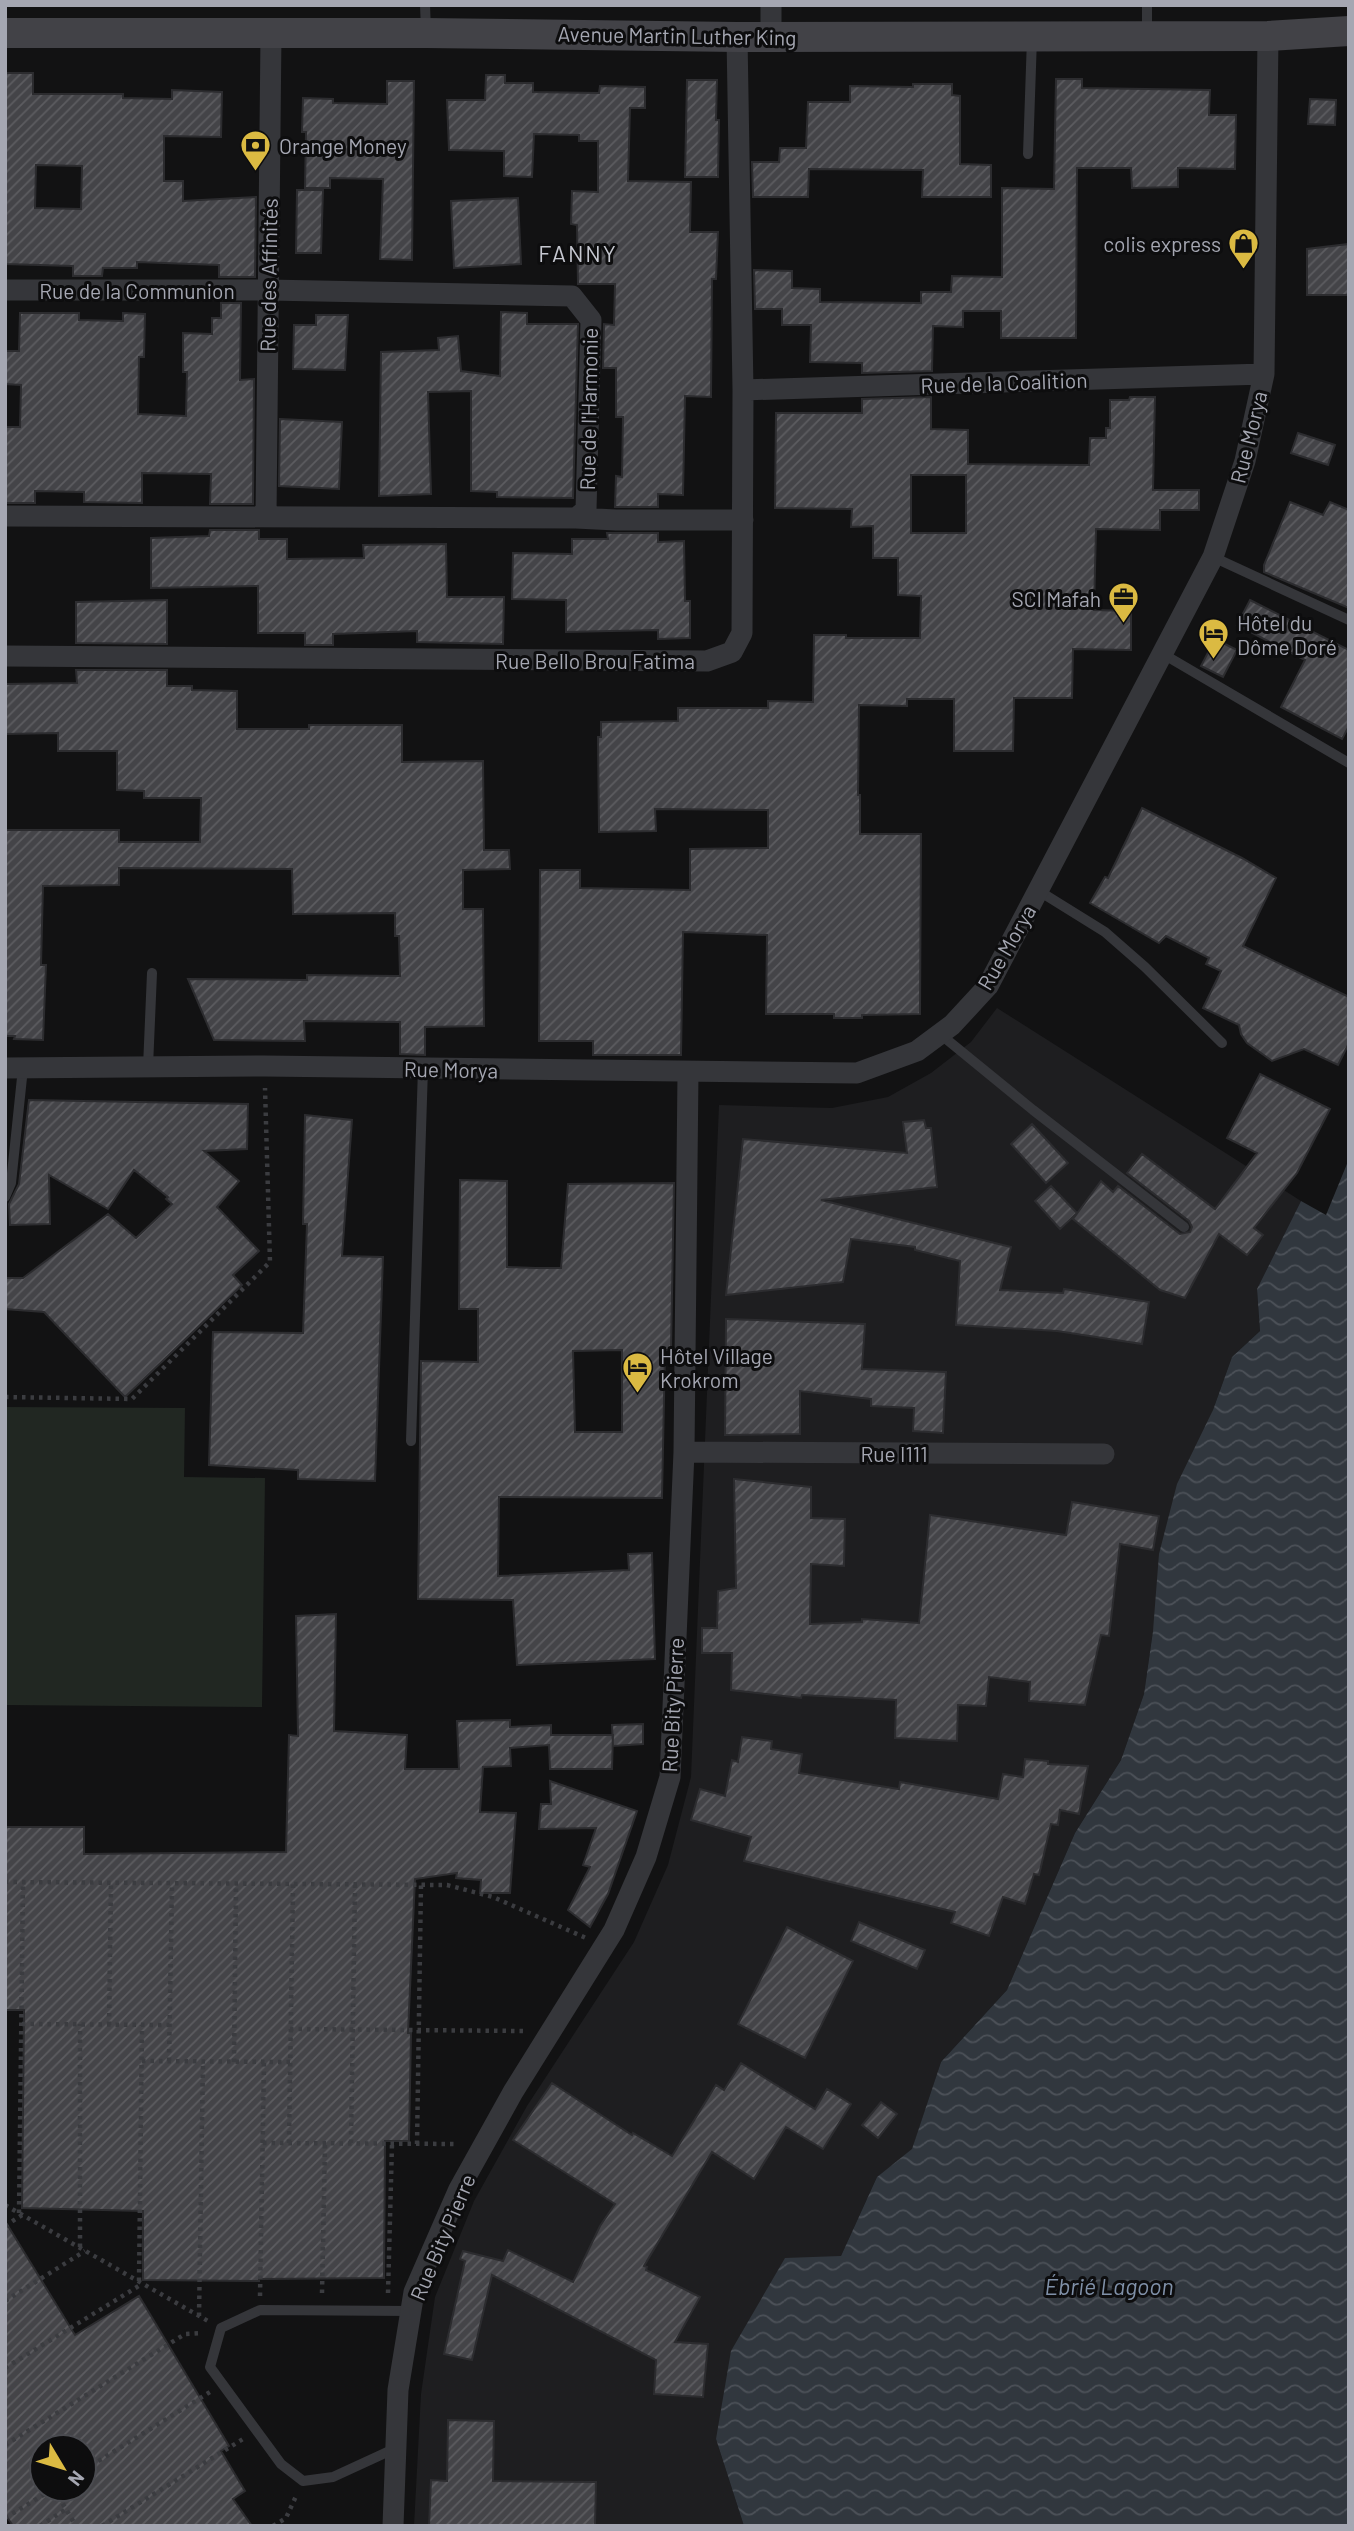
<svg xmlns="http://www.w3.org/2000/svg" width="1354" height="2531" viewBox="0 0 1354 2531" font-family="Barlow,sans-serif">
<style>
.built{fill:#1e1e20}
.green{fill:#212722}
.water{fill:url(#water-waves)}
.building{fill:url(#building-hatch);stroke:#2c2c2f;stroke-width:2;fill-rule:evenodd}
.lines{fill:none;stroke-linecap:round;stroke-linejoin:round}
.path{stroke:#3b3c40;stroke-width:4.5;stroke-dasharray:3.5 5;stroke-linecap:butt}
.lane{stroke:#35363a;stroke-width:10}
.street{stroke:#35363a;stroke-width:21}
.secondary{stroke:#424247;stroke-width:30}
.labels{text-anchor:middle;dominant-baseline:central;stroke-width:6;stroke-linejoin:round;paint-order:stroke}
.street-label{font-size:21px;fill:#a5a7b2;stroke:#0d0d0e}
.poi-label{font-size:21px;fill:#a5a7b2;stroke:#0d0d0e;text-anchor:start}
.neighbourhood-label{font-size:23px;letter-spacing:2px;fill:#c5c7cf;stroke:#0d0d0e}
.water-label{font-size:23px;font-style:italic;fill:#8091a9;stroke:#0d0d0e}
</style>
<defs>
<pattern id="water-waves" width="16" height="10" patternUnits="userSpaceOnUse" patternTransform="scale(1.75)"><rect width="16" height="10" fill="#31373e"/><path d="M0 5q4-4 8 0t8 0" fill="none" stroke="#4c5158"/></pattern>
<pattern id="building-hatch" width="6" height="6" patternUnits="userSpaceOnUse" patternTransform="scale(1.75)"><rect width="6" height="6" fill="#444448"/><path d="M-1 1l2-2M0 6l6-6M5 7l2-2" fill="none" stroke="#5c5c60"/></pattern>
</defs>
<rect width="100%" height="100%" fill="#121213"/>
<!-- built -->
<path class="built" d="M 997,1008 L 1301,1201 L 1257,1289 L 1260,1331 L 1232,1357 L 1213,1410 L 1153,1631 L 1144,1694 L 1121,1760 L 1075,1833 L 1007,1990 L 941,2062 L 912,2150 L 877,2177 L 841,2256 L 716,2439 L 744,2526 L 414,2526 L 421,2394 L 435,2297 L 474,2201 L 527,2106 L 634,1942 L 668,1865 L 691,1777 L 719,1105 L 832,1108 L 888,1097 L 931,1073 L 971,1042 Z"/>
<!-- green -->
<path class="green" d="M 5,1407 L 185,1408 L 184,1477 L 265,1478 L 262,1707 L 5,1705 Z"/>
<!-- water -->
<path class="water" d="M 1349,1159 L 1349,2526 L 744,2526 L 716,2439 L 731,2351 L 785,2258 L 841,2256 L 877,2177 L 912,2149 L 941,2062 L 1007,1990 L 1075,1833 L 1121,1760 L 1144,1694 L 1153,1631 L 1159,1554 L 1177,1484 L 1213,1410 L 1232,1357 L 1260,1331 L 1257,1289 L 1301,1201 L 1326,1215 Z"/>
<!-- building -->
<path class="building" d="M 5,73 L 33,73 L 33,94 L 123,94 L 123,98 L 172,99 L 172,90 L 222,92 L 221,137 L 164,136 L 164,181 L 183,181 L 183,201 L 256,197 L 255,277 L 219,277 L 219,265 L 137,262 L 137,268 L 103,268 L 102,276 L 73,276 L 73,266 L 5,264 ZM 36,165 L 82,166 L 81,209 L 35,208 Z
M 486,75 L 505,75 L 505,83 L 533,83 L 533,92 L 599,93 L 600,86 L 645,87 L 645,108 L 630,108 L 628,181 L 691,182 L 690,232 L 718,232 L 716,279 L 712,279 L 711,397 L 685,396 L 683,495 L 658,494 L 658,507 L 615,507 L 616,476 L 622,477 L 623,417 L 616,417 L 616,368 L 603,368 L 604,324 L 614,325 L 615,284 L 578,284 L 577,225 L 571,224 L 572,191 L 598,192 L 598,141 L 579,141 L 579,135 L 534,134 L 532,177 L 504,176 L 504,151 L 449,150 L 447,100 L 485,100 Z
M 1056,79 L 1082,79 L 1082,88 L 1210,90 L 1209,115 L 1236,115 L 1235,169 L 1178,168 L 1178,187 L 1132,188 L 1131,168 L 1077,168 L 1076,338 L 1001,338 L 1001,311 L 963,311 L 963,327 L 933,326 L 932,371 L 862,373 L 862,363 L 810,362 L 811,325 L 782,325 L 782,309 L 755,309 L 754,270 L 792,271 L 792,288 L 820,289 L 820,302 L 921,303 L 921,292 L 951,292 L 952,276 L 1002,277 L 1002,188 L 1054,189 Z
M 687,80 L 717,80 L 716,120 L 719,120 L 718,177 L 685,177 Z
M 387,81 L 414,81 L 412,260 L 380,259 L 383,179 L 330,178 L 330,188 L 305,188 L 306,132 L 302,132 L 303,98 L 333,99 L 333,103 L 387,104 Z
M 913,84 L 952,84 L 952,95 L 960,96 L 960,164 L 991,165 L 991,197 L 922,197 L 923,170 L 809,169 L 808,197 L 753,197 L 752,162 L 779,162 L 780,148 L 806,148 L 808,102 L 850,102 L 850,86 L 913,87 Z
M 1310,99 L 1336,100 L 1335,125 L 1308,124 Z
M 297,190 L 323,190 L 321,253 L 296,253 Z
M 518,198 L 521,264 L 454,268 L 451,201 Z
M 1349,244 L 1349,295 L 1307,295 L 1307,249 Z
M 221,303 L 241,303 L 240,380 L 254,379 L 253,504 L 210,504 L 211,474 L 142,473 L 142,503 L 84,502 L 84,492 L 35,491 L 35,503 L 5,503 L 5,427 L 20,427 L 21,385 L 5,384 L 5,351 L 19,351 L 20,313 L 79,313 L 79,320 L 123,321 L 123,313 L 145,314 L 144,357 L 139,357 L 138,414 L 186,416 L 187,372 L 183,372 L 183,333 L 212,334 L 212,318 L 221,318 Z
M 501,312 L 527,313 L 527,324 L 578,324 L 573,498 L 497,497 L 497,492 L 471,491 L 471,391 L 428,392 L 431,494 L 379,496 L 381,352 L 439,350 L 438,338 L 458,336 L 461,371 L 500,376 Z
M 316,315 L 348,315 L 345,370 L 293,369 L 294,325 L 316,325 Z
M 931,397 L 931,429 L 968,430 L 968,464 L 1089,465 L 1090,438 L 1106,438 L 1106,428 L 1110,428 L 1110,400 L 1129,400 L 1130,397 L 1155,397 L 1153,490 L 1199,490 L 1199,510 L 1160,510 L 1160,530 L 1096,529 L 1094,610 L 1131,611 L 1131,650 L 1073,649 L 1072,698 L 1014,698 L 1013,751 L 954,751 L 954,699 L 907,699 L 907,706 L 859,705 L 858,795 L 860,795 L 860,834 L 921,834 L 920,1014 L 862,1015 L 862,1018 L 834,1018 L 834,1014 L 766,1014 L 767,935 L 683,932 L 681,1055 L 593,1055 L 593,1041 L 539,1041 L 540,870 L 580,870 L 580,888 L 690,890 L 690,849 L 768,848 L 768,810 L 655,809 L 656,831 L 599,832 L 598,737 L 601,737 L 601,722 L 678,721 L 678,708 L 768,708 L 768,701 L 813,702 L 814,635 L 846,635 L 846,638 L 920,638 L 921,596 L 898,595 L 898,558 L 873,558 L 873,526 L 851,527 L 852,509 L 775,508 L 776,413 L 862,413 L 862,399 ZM 911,475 L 966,475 L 966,533 L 911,533 Z
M 280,419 L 342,422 L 339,489 L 279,486 Z
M 1298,433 L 1335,445 L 1328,465 L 1291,453 Z
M 1290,502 L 1323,515 L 1330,502 L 1349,510 L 1349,608 L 1264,572 L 1264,565 Z
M 210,530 L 259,530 L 259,539 L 287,539 L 287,559 L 364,558 L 363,545 L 446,544 L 447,597 L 504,597 L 503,644 L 417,642 L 417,631 L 333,634 L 333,645 L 305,645 L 305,633 L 258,633 L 258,586 L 151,588 L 151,538 L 209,536 Z
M 607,533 L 658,533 L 658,542 L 684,541 L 685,601 L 690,601 L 690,638 L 658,639 L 658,630 L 566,632 L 566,600 L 512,599 L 513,553 L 572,554 L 572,539 L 608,539 Z
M 167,600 L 167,644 L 76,643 L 76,602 Z
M 1250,600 L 1349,650 L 1349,726 L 1342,739 L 1281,707 L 1305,660 L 1237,625 Z
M 1215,639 L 1237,650 L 1223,677 L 1201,666 Z
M 76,670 L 167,670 L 167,686 L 192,686 L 192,690 L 237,691 L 237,729 L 309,729 L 309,725 L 402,725 L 402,762 L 483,761 L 484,850 L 509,850 L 510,869 L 463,870 L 463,909 L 483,909 L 484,1026 L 425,1027 L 425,1055 L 400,1054 L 400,1022 L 304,1021 L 305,1041 L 214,1040 L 188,979 L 307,980 L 307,975 L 400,976 L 399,936 L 395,936 L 395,913 L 293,914 L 292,869 L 119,868 L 119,885 L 43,886 L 41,965 L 46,965 L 43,1040 L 14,1039 L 15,1036 L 5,1036 L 5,830 L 119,830 L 119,842 L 200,842 L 201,798 L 144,798 L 144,791 L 117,790 L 117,751 L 58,751 L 58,733 L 5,734 L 5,684 L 77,683 Z
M 1142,808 L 1242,858 L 1276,878 L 1243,946 L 1349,997 L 1349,1043 L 1338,1065 L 1304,1049 L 1272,1061 L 1247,1043 L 1241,1034 L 1239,1025 L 1203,1008 L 1221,971 L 1206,964 L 1209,958 L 1166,936 L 1159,943 L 1090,903 L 1105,877 L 1108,878 Z
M 1260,1074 L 1330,1109 L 1297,1173 L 1254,1228 L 1263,1235 L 1247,1255 L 1219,1234 L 1185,1298 L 1160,1290 L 1073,1219 L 1101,1181 L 1113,1192 L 1118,1186 L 1180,1234 L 1190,1232 L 1192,1227 L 1189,1221 L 1127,1173 L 1142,1154 L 1215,1209 L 1257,1153 L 1227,1138 Z
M 29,1100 L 248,1104 L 247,1149 L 204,1151 L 239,1181 L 217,1207 L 259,1251 L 233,1275 L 242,1285 L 125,1397 L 44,1312 L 5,1309 L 5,1278 L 23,1278 L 108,1214 L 136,1238 L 172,1204 L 166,1199 L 168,1197 L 134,1170 L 108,1209 L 49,1175 L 50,1224 L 10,1225 L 9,1204 L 19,1184 Z
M 305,1115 L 352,1120 L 342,1256 L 383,1257 L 375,1481 L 298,1479 L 298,1470 L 209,1465 L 213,1332 L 303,1333 L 307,1224 L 303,1224 Z
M 924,1120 L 926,1128 L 931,1128 L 937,1187 L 821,1200 L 1011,1247 L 1000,1290 L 1063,1293 L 1064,1289 L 1149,1302 L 1142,1344 L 1057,1331 L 956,1325 L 960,1261 L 915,1250 L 915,1247 L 851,1239 L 843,1282 L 726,1295 L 743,1139 L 907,1153 L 903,1122 Z
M 1032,1124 L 1068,1163 L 1046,1183 L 1011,1144 Z
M 460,1180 L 507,1181 L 507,1267 L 536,1268 L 561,1268 L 568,1184 L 674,1183 L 671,1350 L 665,1350 L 662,1498 L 499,1497 L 498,1576 L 629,1570 L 628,1554 L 652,1553 L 655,1659 L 517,1665 L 513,1600 L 418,1599 L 421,1361 L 478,1362 L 478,1309 L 459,1309 ZM 622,1350 L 622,1432 L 575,1432 L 573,1351 Z
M 1051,1186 L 1077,1213 L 1060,1229 L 1035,1201 Z
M 726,1319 L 865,1324 L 862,1369 L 946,1372 L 943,1433 L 913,1431 L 914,1408 L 871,1406 L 871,1399 L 800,1391 L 800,1434 L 725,1435 Z
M 734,1479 L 811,1487 L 811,1518 L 845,1519 L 844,1566 L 811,1564 L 810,1624 L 862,1622 L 862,1619 L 919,1623 L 930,1515 L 1066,1535 L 1072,1502 L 1159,1516 L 1153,1550 L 1120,1544 L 1109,1636 L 1101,1635 L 1085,1705 L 1029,1701 L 1030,1682 L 989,1677 L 986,1706 L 958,1705 L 957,1741 L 895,1738 L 896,1700 L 802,1695 L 801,1698 L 731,1690 L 732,1653 L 702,1653 L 702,1628 L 717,1628 L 718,1591 L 736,1588 Z
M 336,1614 L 334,1731 L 407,1735 L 405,1769 L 459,1769 L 457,1721 L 510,1720 L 510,1727 L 551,1725 L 551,1735 L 613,1735 L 612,1769 L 550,1769 L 549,1745 L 510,1748 L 511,1766 L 483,1767 L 480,1812 L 516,1813 L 510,1893 L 480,1893 L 481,1880 L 456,1878 L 457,1873 L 415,1879 L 408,2033 L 411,2033 L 409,2141 L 385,2141 L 384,2278 L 259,2279 L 259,2281 L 143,2280 L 143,2211 L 22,2208 L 24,2010 L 5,2010 L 5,1827 L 84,1827 L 84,1854 L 286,1852 L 289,1735 L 298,1736 L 296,1616 Z
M 643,1724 L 643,1744 L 613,1746 L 612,1725 Z
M 742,1737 L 772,1741 L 771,1749 L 802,1754 L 799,1773 L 899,1789 L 900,1782 L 998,1799 L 1003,1774 L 1023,1777 L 1025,1759 L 1048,1761 L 1048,1764 L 1088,1766 L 1079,1814 L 1060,1810 L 1058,1825 L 1051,1824 L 1039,1875 L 1034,1874 L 1025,1904 L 1003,1897 L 989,1936 L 951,1923 L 955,1912 L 744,1861 L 751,1837 L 691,1820 L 700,1789 L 725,1796 L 732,1760 L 738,1762 Z
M 550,1781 L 637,1811 L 608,1894 L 590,1927 L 568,1910 L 590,1867 L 583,1865 L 596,1828 L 539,1829 L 541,1804 L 551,1804 Z
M 859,1922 L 925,1950 L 917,1969 L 851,1941 Z
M 787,1927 L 853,1961 L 805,2058 L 738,2024 Z
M 741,2063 L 815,2109 L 827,2089 L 851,2104 L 823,2149 L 786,2127 L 754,2179 L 712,2152 L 644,2266 L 647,2267 L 646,2270 L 700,2297 L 675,2342 L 708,2344 L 703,2397 L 654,2394 L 656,2360 L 492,2275 L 472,2360 L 444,2354 L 465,2261 L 460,2259 L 463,2251 L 503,2261 L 508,2250 L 573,2282 L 600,2226 L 615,2204 L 513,2140 L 552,2083 L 632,2135 L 633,2133 L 672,2156 L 716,2085 L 724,2090 Z
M 881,2102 L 897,2114 L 878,2138 L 862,2125 Z
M 5,2221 L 75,2335 L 139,2296 L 229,2446 L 221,2451 L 245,2491 L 233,2499 L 252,2526 L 13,2526 L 5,2514 ZM 42,2447 L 84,2447 L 84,2489 L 42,2489 Z
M 448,2420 L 494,2421 L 493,2481 L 596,2482 L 595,2526 L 429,2526 L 431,2480 L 447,2481 Z"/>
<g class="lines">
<!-- path -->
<path class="path" d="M 5,1397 L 132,1399 L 270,1262 L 265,1088
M 5,1882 L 447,1885 L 493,1897 L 586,1938
M 22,2024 L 169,2025
M 109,2025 L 111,1883
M 290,2029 L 524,2031
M 142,2061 L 290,2062
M 169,2061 L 172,1883
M 234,2062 L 236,1884
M 263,2143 L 458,2144
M 289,2143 L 293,1884
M 351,2143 L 355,1885
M 417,2144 L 421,1885
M 5,2205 L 208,2321
M 19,2213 L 23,1882
M 5,2226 L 22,2215
M 80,2247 L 80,2024
M 139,2281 L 142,2025
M 322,2293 L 325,2143
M 388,2293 L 392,2144
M 260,2296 L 264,2062
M 5,2301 L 85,2251
M 199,2316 L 203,2061
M 5,2368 L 142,2284
M 5,2445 L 185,2334 L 202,2333
M 84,2470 L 210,2392
M 54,2489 L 76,2526
M 5,2518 L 53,2489
M 40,2526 L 66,2509
M 102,2526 L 243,2439
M 273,2526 L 286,2518 L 297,2494"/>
<!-- lane -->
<path class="lane" d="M 425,5 L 426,30
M 1147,34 L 1147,5
M 1028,154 L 1032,38
M 1213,557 L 1349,620
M 1163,654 L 1349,763
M 1039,891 L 1105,932 L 1145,967 L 1222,1043
M 940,1034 L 1033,1110 L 1184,1227
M 148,1067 L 152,973
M 5,1197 L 11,1183 L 23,1068
M 411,1441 L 423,1068
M 396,2448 L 333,2477 L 303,2481 L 281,2464 L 210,2367 L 221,2328 L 260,2310 L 411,2311"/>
<!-- street -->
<path class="street" d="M 771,5 L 771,37
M 5,290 L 268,290 L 572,296 L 591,320 L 586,510 L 576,518 L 5,516
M 743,390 L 1264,374
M 266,516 L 271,34
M 576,518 L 616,520 L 743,520
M 5,656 L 707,661 L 732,652 L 742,633 L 743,390 L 737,37
M 5,1068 L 264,1066 L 857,1073 L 917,1051 L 952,1025 L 988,986 L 1213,557 L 1245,461 L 1264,374 L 1268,36
M 684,1452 L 1104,1454
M 393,2526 L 398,2390 L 414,2292 L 459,2189 L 513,2092 L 614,1930 L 646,1857 L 670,1777 L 684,1452 L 688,1072"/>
<!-- secondary -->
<path class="secondary" d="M 5,33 L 426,33 L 737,37 L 1268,36 L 1349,31"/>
</g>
<!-- icons -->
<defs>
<symbol id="bank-pin" viewBox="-11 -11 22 30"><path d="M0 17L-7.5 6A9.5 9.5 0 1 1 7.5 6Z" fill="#dbba42" stroke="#0d0d0e"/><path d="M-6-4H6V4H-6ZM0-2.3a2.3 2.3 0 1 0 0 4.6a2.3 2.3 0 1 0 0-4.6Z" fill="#111"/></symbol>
<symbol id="shop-pin" viewBox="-11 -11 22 30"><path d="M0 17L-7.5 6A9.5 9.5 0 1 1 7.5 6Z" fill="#dbba42" stroke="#0d0d0e"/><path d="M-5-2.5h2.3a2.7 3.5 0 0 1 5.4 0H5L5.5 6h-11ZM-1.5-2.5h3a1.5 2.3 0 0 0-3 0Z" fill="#111"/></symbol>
<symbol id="office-pin" viewBox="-11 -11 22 30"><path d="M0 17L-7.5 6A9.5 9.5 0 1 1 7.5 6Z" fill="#dbba42" stroke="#0d0d0e"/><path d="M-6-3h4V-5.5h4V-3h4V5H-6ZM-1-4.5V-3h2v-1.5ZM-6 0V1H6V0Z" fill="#111"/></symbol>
<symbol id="hotel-pin" viewBox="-11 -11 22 30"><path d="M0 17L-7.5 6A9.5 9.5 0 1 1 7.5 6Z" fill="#dbba42" stroke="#0d0d0e"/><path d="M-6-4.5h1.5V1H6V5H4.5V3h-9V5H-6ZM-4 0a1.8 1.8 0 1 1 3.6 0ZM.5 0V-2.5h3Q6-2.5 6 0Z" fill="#111"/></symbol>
</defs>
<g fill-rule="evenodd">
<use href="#bank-pin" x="238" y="128" width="35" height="47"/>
<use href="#shop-pin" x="1226" y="226" width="35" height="47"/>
<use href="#office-pin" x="1106" y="580" width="35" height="47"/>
<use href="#hotel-pin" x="1196" y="616" width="35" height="47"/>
<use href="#hotel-pin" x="620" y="1350" width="35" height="47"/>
</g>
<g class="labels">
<!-- street labels -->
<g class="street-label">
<text transform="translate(677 35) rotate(1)">Avenue Martin Luther King</text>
<text transform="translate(268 275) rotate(-89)">Rue des Affinités</text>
<text x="137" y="290">Rue de la Communion</text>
<text transform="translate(1004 382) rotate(-2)">Rue de la Coalition</text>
<text transform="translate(588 409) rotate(-89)">Rue de l'Harmonie</text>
<text transform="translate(1248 437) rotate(-76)">Rue Morya</text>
<text x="595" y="660">Rue Bello Brou Fatima</text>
<text transform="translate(1006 947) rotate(-60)">Rue Morya</text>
<text transform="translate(451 1069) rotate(1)">Rue Morya</text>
<text x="894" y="1453">Rue I111</text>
<text transform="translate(672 1705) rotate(-87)">Rue Bity Pierre</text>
<text transform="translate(442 2237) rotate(-67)">Rue Bity Pierre</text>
</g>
<!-- poi labels -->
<g class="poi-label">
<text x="279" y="145">Orange Money</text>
<text x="1221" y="243" text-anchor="end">colis express</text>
<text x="1101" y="598" text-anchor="end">SCI Mafah</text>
<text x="1237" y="622">Hôtel du<tspan x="1237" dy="24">Dôme Doré</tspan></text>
<text x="660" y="1355">Hôtel Village<tspan x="660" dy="24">Krokrom</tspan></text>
</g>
<!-- neighbourhood labels -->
<g class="neighbourhood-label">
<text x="578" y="253">FANNY</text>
</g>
<!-- water labels -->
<g class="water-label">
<text x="1109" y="2286">Ébrié Lagoon</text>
</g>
</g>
<!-- border -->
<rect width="1354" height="2531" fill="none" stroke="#a5a7b2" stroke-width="14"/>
<!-- north arrow -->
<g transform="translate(63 2468) rotate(128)"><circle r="33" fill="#0d0d0e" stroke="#4a4b50" stroke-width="2"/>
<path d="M0-5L12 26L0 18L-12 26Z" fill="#dbba42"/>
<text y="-10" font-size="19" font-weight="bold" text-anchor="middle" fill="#a5a7b2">N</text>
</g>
</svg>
